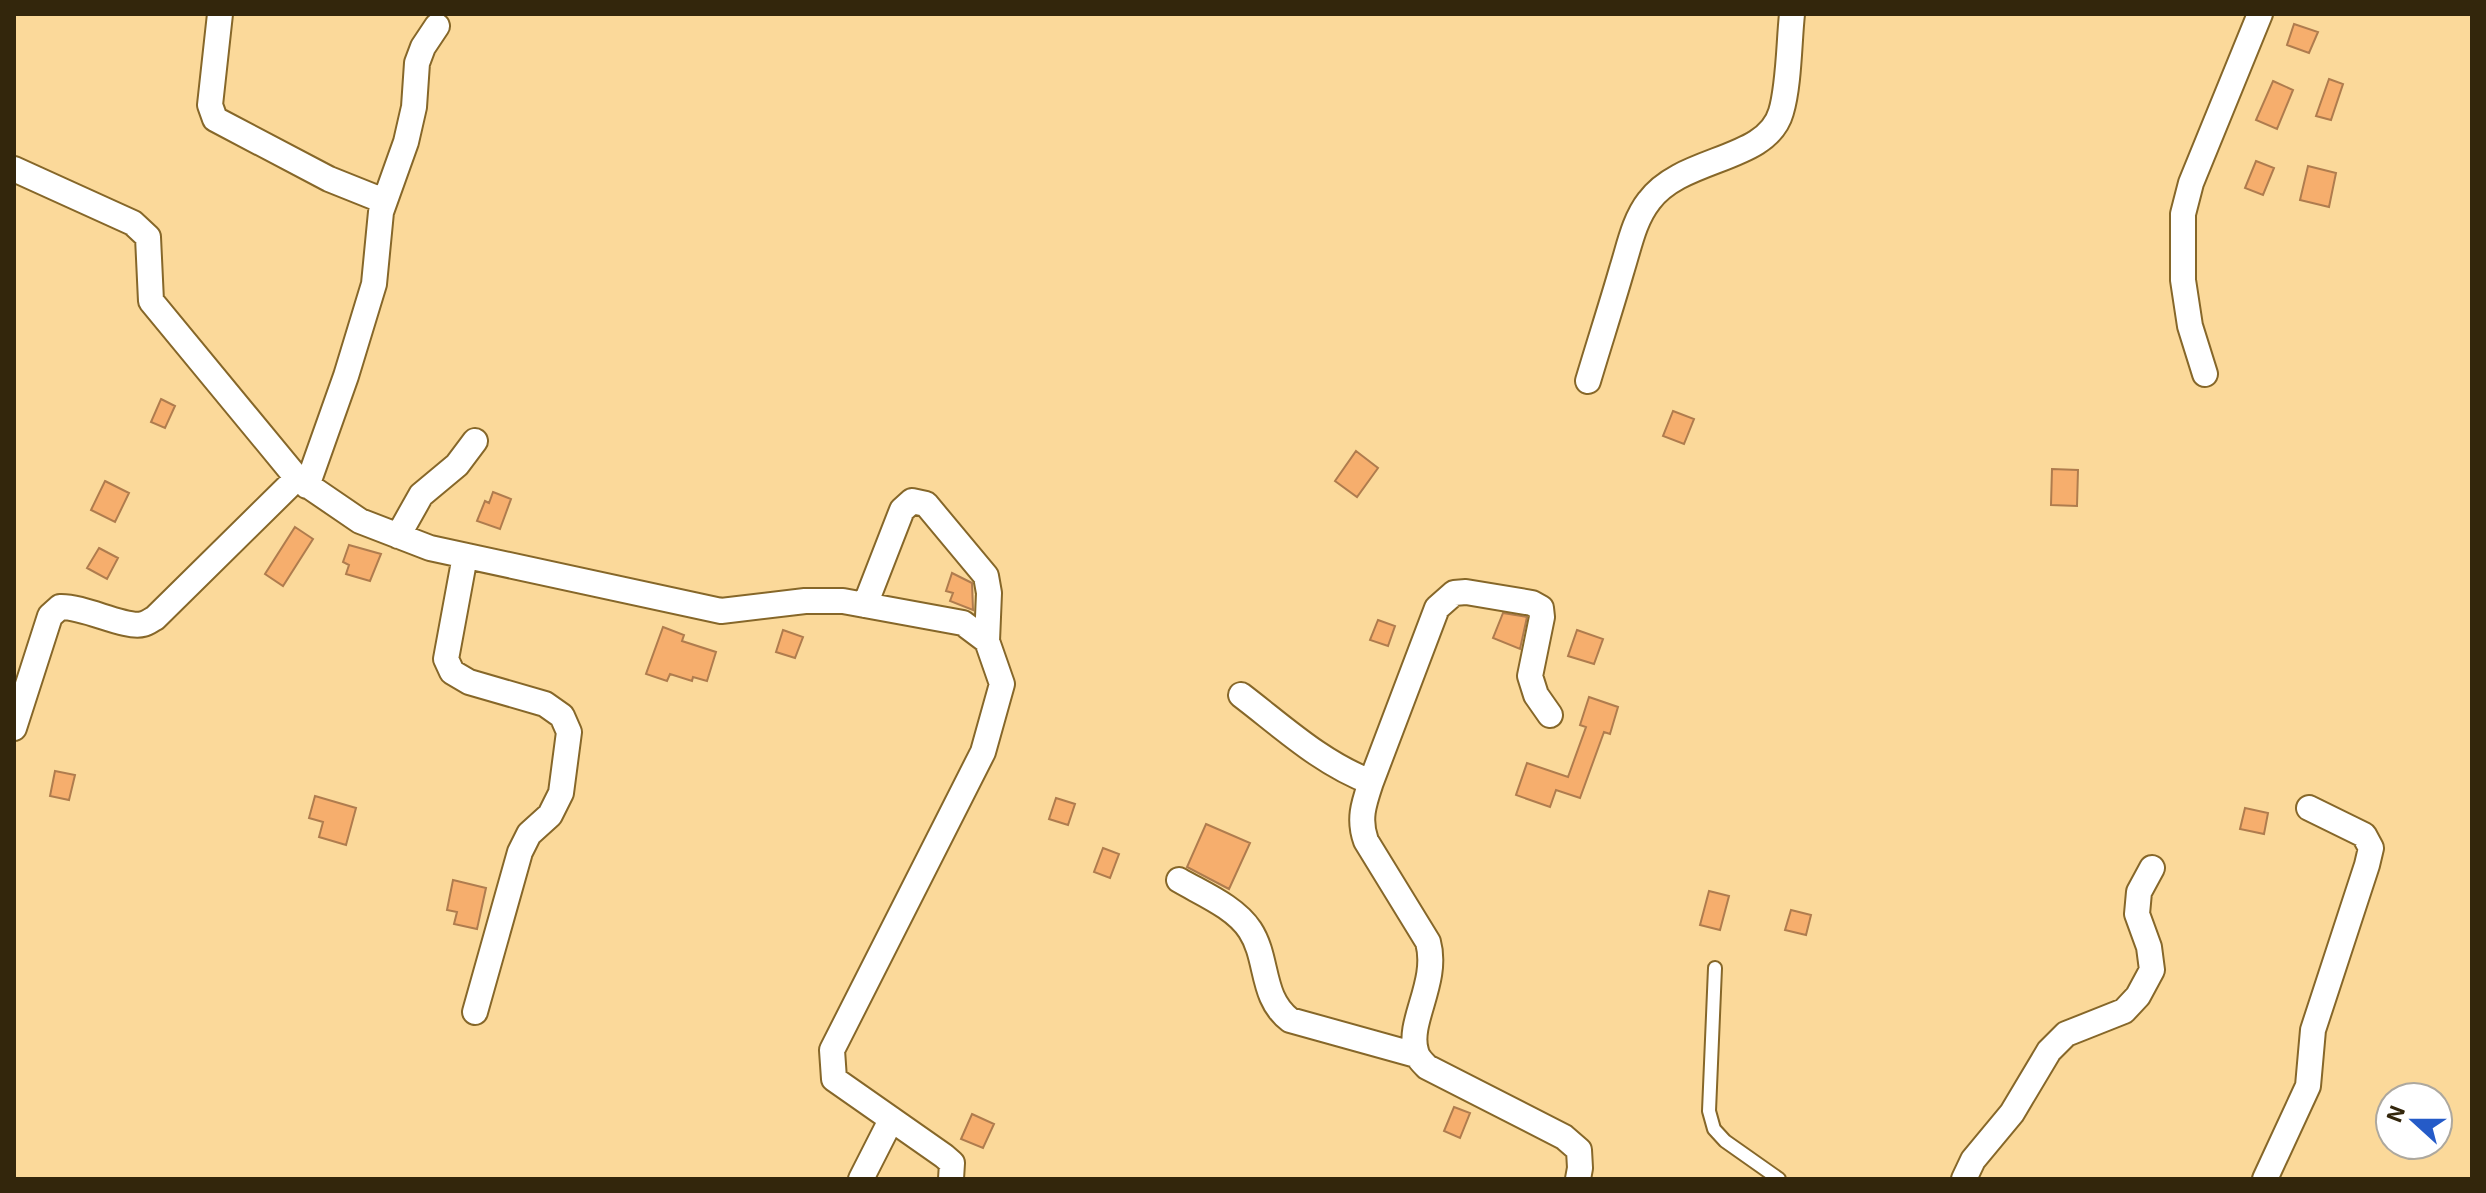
<svg xmlns="http://www.w3.org/2000/svg" width="2486" height="1193" viewBox="0 0 2486 1193" font-family="'Exo 2',sans-serif">
<style>
.building{fill:#f6ae6d;stroke:#af7c4e;stroke-width:2}
.lines{fill:none;stroke-linecap:round;stroke-linejoin:round}
.lane-casing{stroke:#866729;stroke-width:16}
.street-casing{stroke:#866729;stroke-width:28}
.lane{stroke:#fff;stroke-width:12}
.street{stroke:#fff;stroke-width:24}
</style>
<rect width="100%" height="100%" fill="#fbd99a"/>
<!-- building -->
<path class="building" d="M 2294,24 L 2318,32 L 2309,53 L 2287,45 Z
M 2329,79 L 2343,84 L 2331,120 L 2316,116 Z
M 2273,81 L 2293,90 L 2277,129 L 2256,120 Z
M 2256,161 L 2274,168 L 2263,195 L 2245,188 Z
M 2308,166 L 2336,173 L 2329,207 L 2300,200 Z
M 161,399 L 175,406 L 165,428 L 151,422 Z
M 1673,411 L 1694,419 L 1684,444 L 1663,436 Z
M 1356,451 L 1378,468 L 1357,497 L 1335,481 Z
M 2052,469 L 2078,470 L 2077,506 L 2051,505 Z
M 105,481 L 129,493 L 115,522 L 91,510 Z
M 493,492 L 511,499 L 500,529 L 477,521 L 485,501 L 489,503 Z
M 295,527 L 313,539 L 283,586 L 265,574 Z
M 349,545 L 381,554 L 370,581 L 346,574 L 349,565 L 343,562 Z
M 99,548 L 118,558 L 107,579 L 87,568 Z
M 952,573 L 972,583 L 973,610 L 950,601 L 953,593 L 946,591 Z
M 1503,613 L 1527,617 L 1520,649 L 1493,638 Z
M 1378,620 L 1395,626 L 1388,646 L 1370,640 Z
M 663,627 L 684,635 L 682,641 L 716,652 L 707,681 L 693,677 L 692,681 L 670,674 L 667,681 L 646,674 Z
M 783,630 L 803,637 L 795,658 L 776,652 Z
M 1577,630 L 1603,639 L 1594,664 L 1568,656 Z
M 1589,697 L 1618,707 L 1610,734 L 1604,732 L 1580,798 L 1556,790 L 1550,807 L 1516,795 L 1527,763 L 1568,777 L 1586,727 L 1580,725 Z
M 55,771 L 75,775 L 69,800 L 50,796 Z
M 315,796 L 356,808 L 346,845 L 319,837 L 323,822 L 309,818 Z
M 1056,798 L 1075,804 L 1068,825 L 1049,819 Z
M 2245,808 L 2268,813 L 2264,834 L 2240,829 Z
M 1206,824 L 1250,843 L 1229,889 L 1187,867 Z
M 1103,848 L 1119,854 L 1110,878 L 1094,872 Z
M 453,880 L 486,888 L 477,929 L 454,924 L 457,912 L 447,910 Z
M 1709,891 L 1729,896 L 1720,930 L 1700,925 Z
M 1791,910 L 1811,915 L 1806,935 L 1785,930 Z
M 1454,1107 L 1470,1113 L 1460,1138 L 1444,1131 Z
M 972,1114 L 994,1124 L 983,1148 L 961,1139 Z"/>
<g class="lines">
<defs>
<path id="lane" d="M 1715,968 L 1709,1111 L 1714,1129 L 1725,1141 L 1779,1179"/>
<path id="street" d="M 220,14 L 210,105 L 215,119 L 329,179 L 384,201
M 14,169 L 133,223 L 148,237 L 151,301 L 297,478 L 360,521 L 430,548 L 721,611 L 805,601 L 843,601 L 963,623 L 987,641 L 1002,684 L 983,752 L 832,1050 L 834,1079 L 944,1156 L 952,1163 L 951,1179
M 2205,374 L 2190,326 L 2183,280 L 2183,214 L 2191,183 L 2260,14
M 1588,381 C 1599,344 1611,307 1622,269 C 1629,247 1634,220 1649,201 C 1682,156 1767,162 1781,112 C 1789,86 1789,42 1792,14
M 307,486 L 346,376 L 374,284 L 381,212 L 406,142 L 414,107 L 417,63 L 423,47 L 437,26
M 398,536 L 421,495 L 457,465 L 475,441
M 465,556 L 446,659 L 452,672 L 469,682 L 545,704 L 562,716 L 569,732 L 561,793 L 550,815 L 529,834 L 520,852 L 475,1012
M 865,605 L 902,510 L 912,501 L 926,504 L 986,576 L 989,593 L 987,641
M 1241,695 C 1283,727 1321,763 1371,782
M 1550,715 L 1536,695 L 1530,676 L 1542,617 L 1541,608 L 1532,603 L 1466,592 L 1454,593 L 1437,608 L 1371,782 C 1364,803 1358,819 1366,841 L 1428,942 C 1439,982 1407,1022 1416,1051 C 1417,1057 1422,1062 1427,1067 L 1564,1137 L 1579,1150 L 1580,1168 L 1578,1179
M 14,728 L 50,616 L 60,607 C 84,606 126,629 143,624 C 148,623 151,620 155,618 L 297,478
M 1179,880 C 1203,894 1235,907 1250,930 C 1269,959 1260,997 1290,1020 L 1416,1055
M 861,1179 L 891,1120
M 1964,1179 L 1973,1160 L 2012,1113 L 2049,1051 L 2066,1034 L 2124,1011 L 2138,996 L 2152,970 L 2149,947 L 2137,914 L 2139,892 L 2152,868
M 2265,1179 L 2308,1086 L 2313,1030 L 2367,865 L 2371,848 L 2364,835 L 2309,808"/>
</defs>
<!-- lane casing -->
<use href="#lane" class="lane-casing"/>
<!-- street casing -->
<use href="#street" class="street-casing"/>
<!-- lane -->
<use href="#lane" class="lane"/>
<!-- street -->
<use href="#street" class="street"/>
</g>
<!-- border -->
<rect width="2486" height="1193" fill="none" stroke="#33260c" stroke-width="32"/>
<!-- north arrow -->
<g transform="translate(2414 1121) rotate(291)"><circle r="38" fill="#ffffff" stroke="#ada89e" stroke-width="2"/>
<path d="M0-6L14 30L0 20L-14 30Z" fill="#255bc8"/>
<text y="-12" font-size="22" font-weight="bold" text-anchor="middle" fill="#33260c">N</text>
</g>
</svg>
